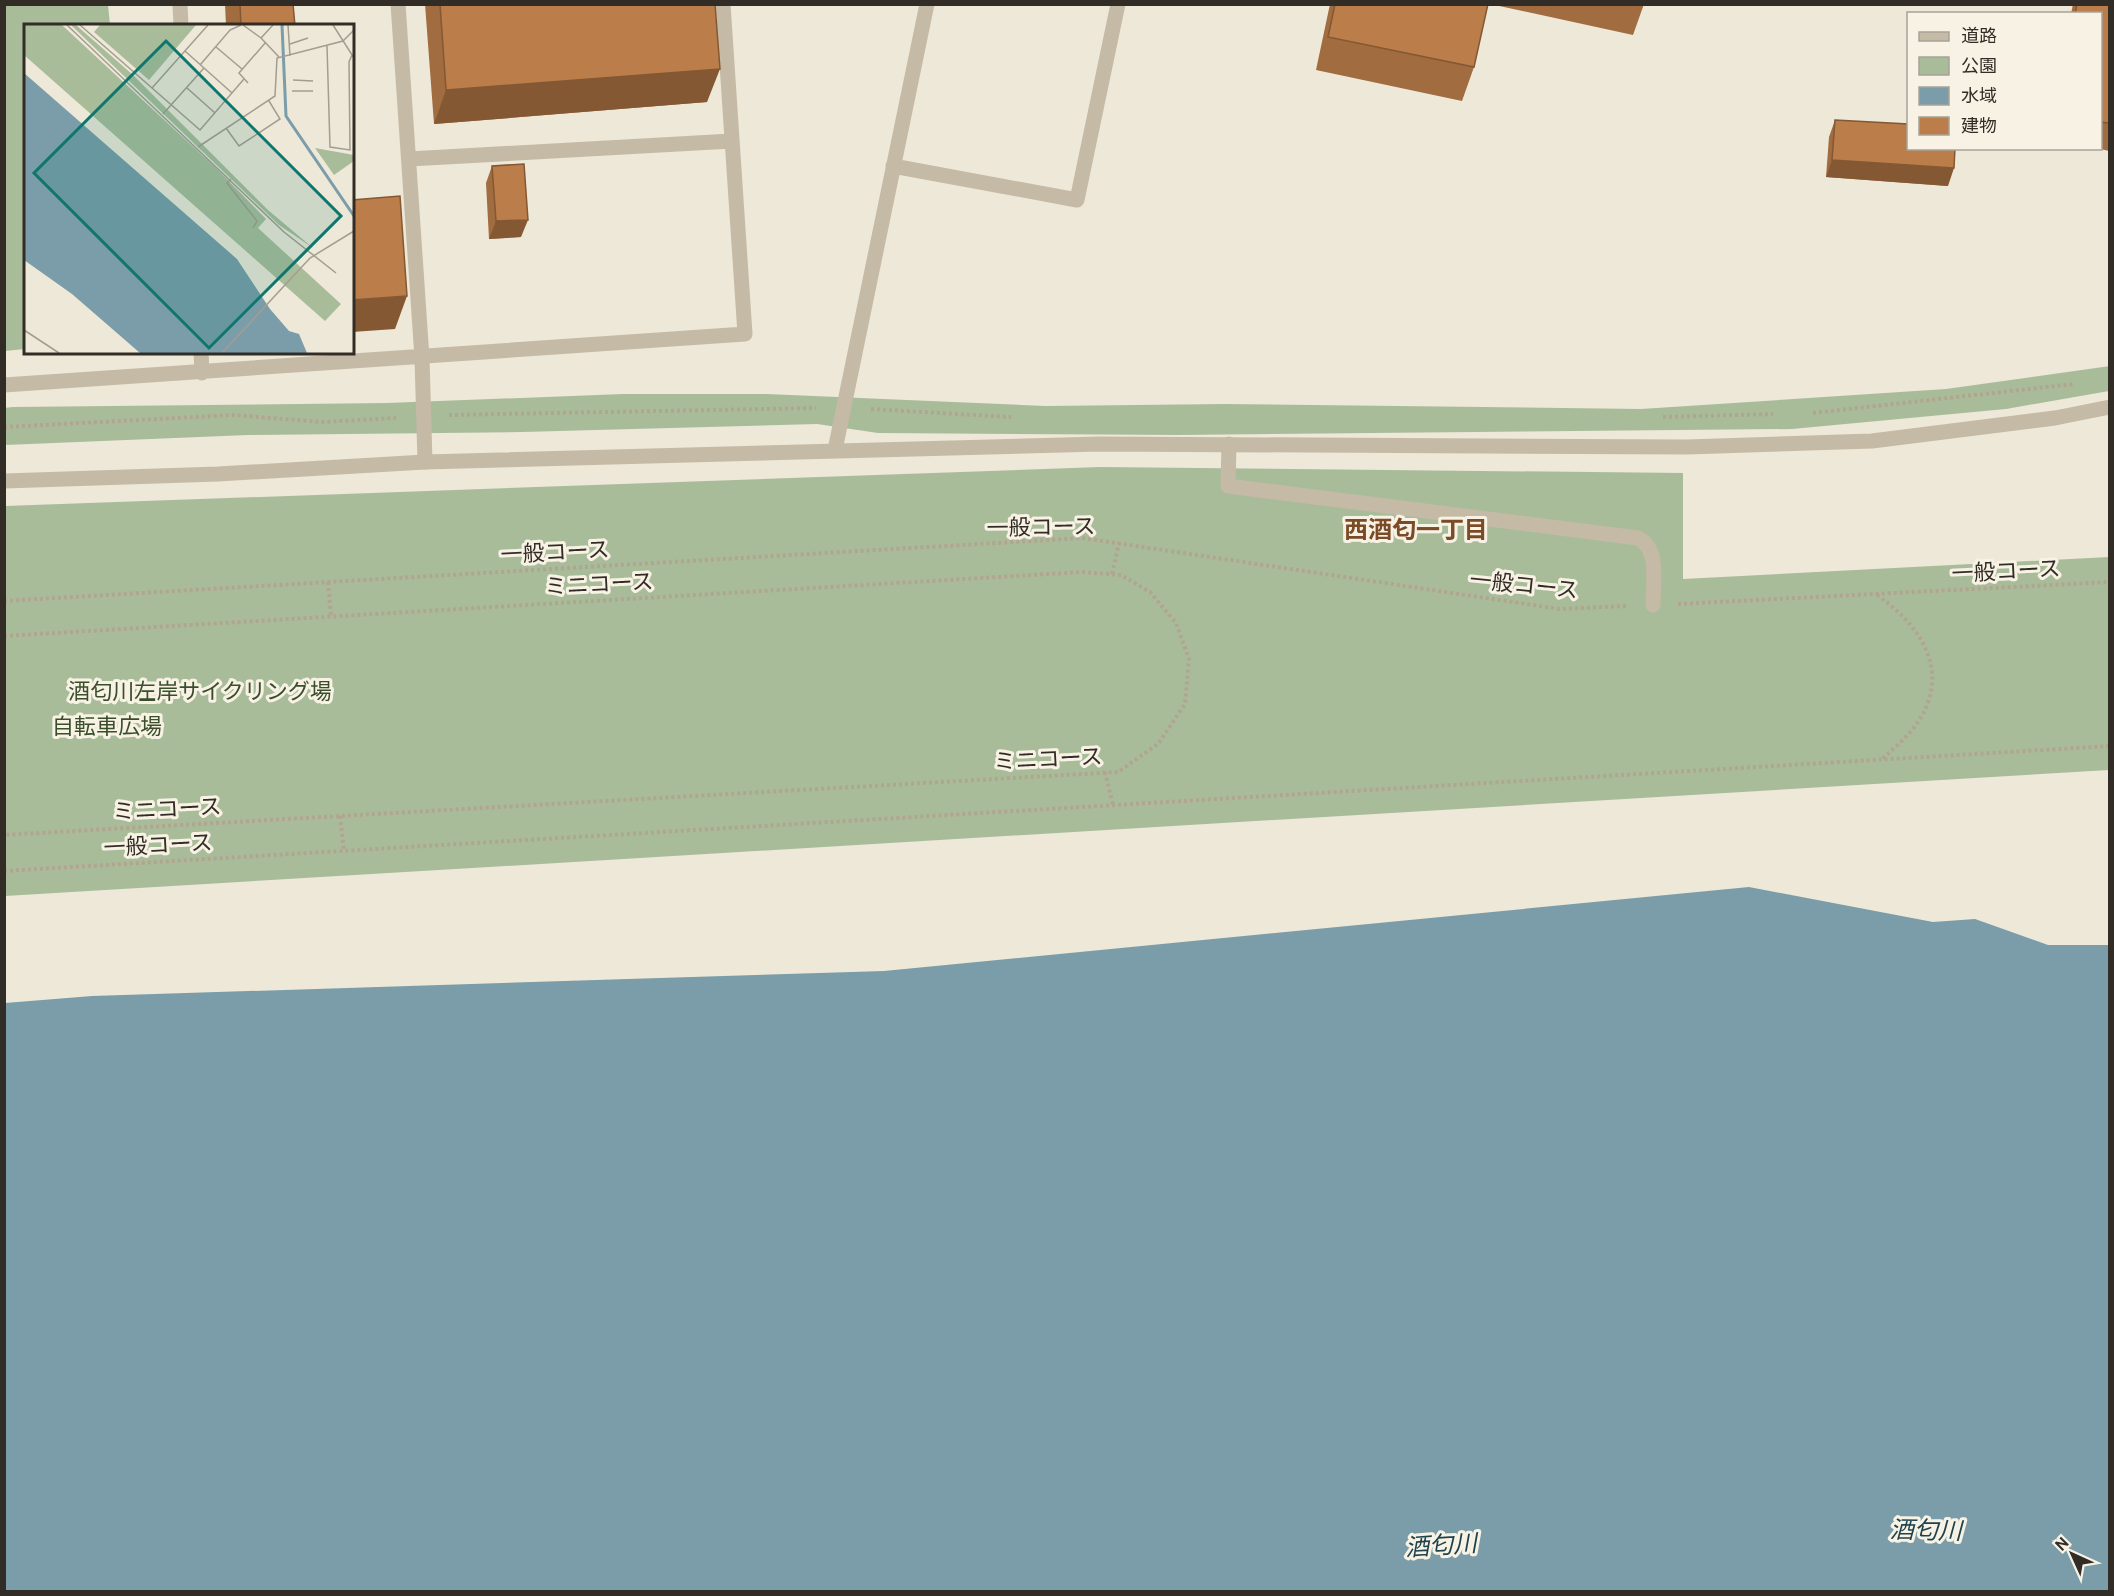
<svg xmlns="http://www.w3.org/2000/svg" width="2114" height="1596" viewBox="0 0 2114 1596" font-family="Cabin,'Noto Sans JP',sans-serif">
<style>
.green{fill:#a9bc9a}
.water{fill:#7a9da9}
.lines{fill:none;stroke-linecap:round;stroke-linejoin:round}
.path{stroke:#b1a590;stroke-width:4;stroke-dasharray:3 3;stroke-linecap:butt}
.lane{stroke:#c5baa5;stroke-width:15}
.street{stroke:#c5baa5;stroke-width:15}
.wall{fill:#a16c3f}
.shaded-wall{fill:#835833}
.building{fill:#bb7d49;stroke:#835833;stroke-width:1.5}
.labels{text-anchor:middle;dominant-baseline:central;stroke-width:6;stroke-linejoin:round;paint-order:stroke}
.street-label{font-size:22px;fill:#322c26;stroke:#f7f2e4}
.park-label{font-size:22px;fill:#3a4e2c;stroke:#f7f2e4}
.neighbourhood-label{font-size:24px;font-weight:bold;fill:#7a4b26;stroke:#f7f2e4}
.water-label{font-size:24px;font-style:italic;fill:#1f424f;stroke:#f7f2e4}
.inset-river{fill:none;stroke:#7a9da9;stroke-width:3}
.inset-road{fill:none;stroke:#a39d91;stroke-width:1.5}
.view{fill:#0f766e;fill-opacity:0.15;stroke:#0f766e;stroke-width:3}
.inset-edge{fill:none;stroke:#322c26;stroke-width:3}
</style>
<rect width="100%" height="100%" fill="#eee8d8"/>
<!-- green -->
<path class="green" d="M 5,4 L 108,5 L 110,25 L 26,26 L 25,349 L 5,351 Z
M 2110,366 L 2109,391 L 2006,409 L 1792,429 L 1179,435 L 878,433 L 817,424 L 522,432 L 248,435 L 5,445 L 4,408 L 13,407 L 387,403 L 623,394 L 767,394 L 1045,406 L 1225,404 L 1641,409 L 1946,389 Z
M 1100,467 L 1683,473 L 1683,579 L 2109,557 L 2109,770 L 5,896 L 5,506 Z"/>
<!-- water -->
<path class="water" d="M 1749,887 L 1933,922 L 1975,919 L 2048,945 L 2109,945 L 2109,1591 L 5,1591 L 5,1003 L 92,996 L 884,971 Z"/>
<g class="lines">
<!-- path -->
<path class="path" d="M 871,409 L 1011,417
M 1813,413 L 2074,384
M 449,415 L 816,408
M 1663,417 L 1773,414
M 4,427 L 234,415 L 321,422 L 396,418
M 1112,574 L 1119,543
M 328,582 L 331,617
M 1877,595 C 1920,625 1952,671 1918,722 C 1909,736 1894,748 1882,759
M 4,601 L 1082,538 L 1560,609 L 1626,606
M 1678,604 L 2110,582
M 4,636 L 1082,572 L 1121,575 L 1150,592 L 1176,623 L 1189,659 L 1185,704 L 1158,744 L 1118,772 L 4,835
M 1105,772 L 1113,805
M 340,816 L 344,851
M 4,871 L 2110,746"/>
<!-- lane -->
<path class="lane" d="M 180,4 L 181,26
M 398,4 L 422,358 L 425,462
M 409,159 L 732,141
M 201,352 L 202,373
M 4,385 L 745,334 L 723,4
M 1229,444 L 1228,486 L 1638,538 C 1660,549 1653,583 1653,605"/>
<!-- street -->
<path class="street" d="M 893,166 L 1077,200 L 1118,4
M 835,450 L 927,4
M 4,481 L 218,474 L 425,462 L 1099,444 L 1687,447 L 1872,441 L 2055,418 L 2110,407"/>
</g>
<!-- wall -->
<path class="wall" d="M 225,4 L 293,4 L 295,26 L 226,26 Z
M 425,4 L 715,4 L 707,102 L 434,124 Z
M 1330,4 L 1488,4 L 1474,67 L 1462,101 L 1316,70 Z
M 1490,4 L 1644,4 L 1633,35 Z
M 2073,4 L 2109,4 L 2109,151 L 2096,148 L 2100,148 L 2100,14 L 2071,14 Z
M 1835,120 L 1948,186 L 1826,177 L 1829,137 Z
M 492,166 L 521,237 L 489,239 L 486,183 Z"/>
<!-- shaded-wall -->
<path class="shaded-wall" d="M 720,69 L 707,102 L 434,124 L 446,90 Z
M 1832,160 L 1954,168 L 1948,186 L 1826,177 Z
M 528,220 L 521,237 L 489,239 L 496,221 Z
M 407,296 L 395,329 L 352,332 L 352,300 Z"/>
<!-- building -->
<path class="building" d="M 240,4 L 293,4 L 295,26 L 241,26 Z
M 440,4 L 715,4 L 720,69 L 446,90 Z
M 1335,4 L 1488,4 L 1474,67 L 1328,37 Z
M 2077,4 L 2109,4 L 2109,123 L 2100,122 L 2100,14 L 2075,14 Z
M 1835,120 L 1908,124 L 1908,148 L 1955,148 L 1954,168 L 1832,160 Z
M 524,164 L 528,220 L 496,221 L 492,166 Z
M 400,196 L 407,296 L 352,300 L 352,200 Z"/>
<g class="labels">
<!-- street labels -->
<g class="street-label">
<text transform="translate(1041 527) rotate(-1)">一般コース</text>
<text transform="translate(555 552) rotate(-3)">一般コース</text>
<text transform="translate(2006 571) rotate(-3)">一般コース</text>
<text transform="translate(599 584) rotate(-3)">ミニコース</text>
<text transform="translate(1524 585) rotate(6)">一般コース</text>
<text transform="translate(1048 759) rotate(-3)">ミニコース</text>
<text transform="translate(167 809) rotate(-3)">ミニコース</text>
<text transform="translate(158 845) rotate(-3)">一般コース</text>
</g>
<!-- park labels -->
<g class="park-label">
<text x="200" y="691">酒匂川左岸サイクリング場</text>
<text x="107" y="726">自転車広場</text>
</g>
<!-- neighbourhood labels -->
<g class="neighbourhood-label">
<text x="1416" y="529">西酒匂一丁目</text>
</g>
<!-- water labels -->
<g class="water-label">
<text transform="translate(1926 1530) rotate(1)">酒匂川</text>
<text transform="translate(1441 1545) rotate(-4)">酒匂川</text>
</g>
</g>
<!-- overview -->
<g transform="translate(24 24)">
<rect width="330" height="330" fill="#eee8d8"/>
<path d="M 0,1 L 38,1 L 194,146 L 242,195 L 234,204 L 317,280 L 301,297 L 0,31 ZM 47,1 L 52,1 L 109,51 L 244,186 L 289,224 L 255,201 ZM 76,1 L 172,1 L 125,56 L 70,8 ZM 291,124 L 330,131 L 330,137 L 310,151 Z" fill="#a9bc9a"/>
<path d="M 0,49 L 213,235 L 246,285 L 265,307 L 275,310 L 283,329 L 116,329 L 48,270 L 0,236 Z" fill="#7a9da9"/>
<path class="inset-river" d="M 258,1 L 262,92 L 330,192"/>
<path class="inset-road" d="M 43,1 L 260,208 L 312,249M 56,1 L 176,106 L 220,55M 219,1 L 237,14M 249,1 L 237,14 L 255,33M 264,1 L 266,32M 309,1 L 330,34M 266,20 L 284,14M 303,22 L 306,123 L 326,126 L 325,38 L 328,31M 192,23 L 218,45M 161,27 L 208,69M 176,41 L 206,6 L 217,1M 269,56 L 289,57M 224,59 L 215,49 L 242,18M 128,64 L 184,1M 163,64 L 191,89M 268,67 L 289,67M 139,90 L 180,44M 202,104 L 215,122 L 256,95 L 245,77M 174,123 L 251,72 L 253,34 L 319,17 L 330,6M 207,155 L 203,159 L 233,197 L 229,204M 0,306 L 35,329M 198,329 L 286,234 L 330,207"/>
<path class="view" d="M 142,17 L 317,192 L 185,324 L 10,149 Z"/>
<rect width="330" height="330" class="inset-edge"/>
</g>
<!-- border -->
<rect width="2114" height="1596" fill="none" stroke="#322c26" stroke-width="12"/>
<!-- legend -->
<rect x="1907" y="12" width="195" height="138" fill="#f7f2e4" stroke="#a8a398" stroke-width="1.5"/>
<rect x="1919" y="32" width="30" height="9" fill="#c5baa5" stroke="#a8a398" stroke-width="1.5"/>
<text x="1961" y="42" font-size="18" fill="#322c26">道路</text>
<rect x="1919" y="57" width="30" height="18" fill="#a9bc9a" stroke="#a8a398" stroke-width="1.5"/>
<text x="1961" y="72" font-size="18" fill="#322c26">公園</text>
<rect x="1919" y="87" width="30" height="18" fill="#7a9da9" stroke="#a8a398" stroke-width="1.5"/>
<text x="1961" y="102" font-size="18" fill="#322c26">水域</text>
<rect x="1919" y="117" width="30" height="18" fill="#bb7d49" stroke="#a8a398" stroke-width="1.5"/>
<text x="1961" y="132" font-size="18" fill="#322c26">建物</text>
<!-- north arrow -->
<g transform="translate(2072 1554) rotate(315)" stroke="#f7f2e4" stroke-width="4.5" paint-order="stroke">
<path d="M0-4.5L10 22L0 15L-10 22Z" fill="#322c26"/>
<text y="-9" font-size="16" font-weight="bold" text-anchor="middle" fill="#322c26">N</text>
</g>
</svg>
